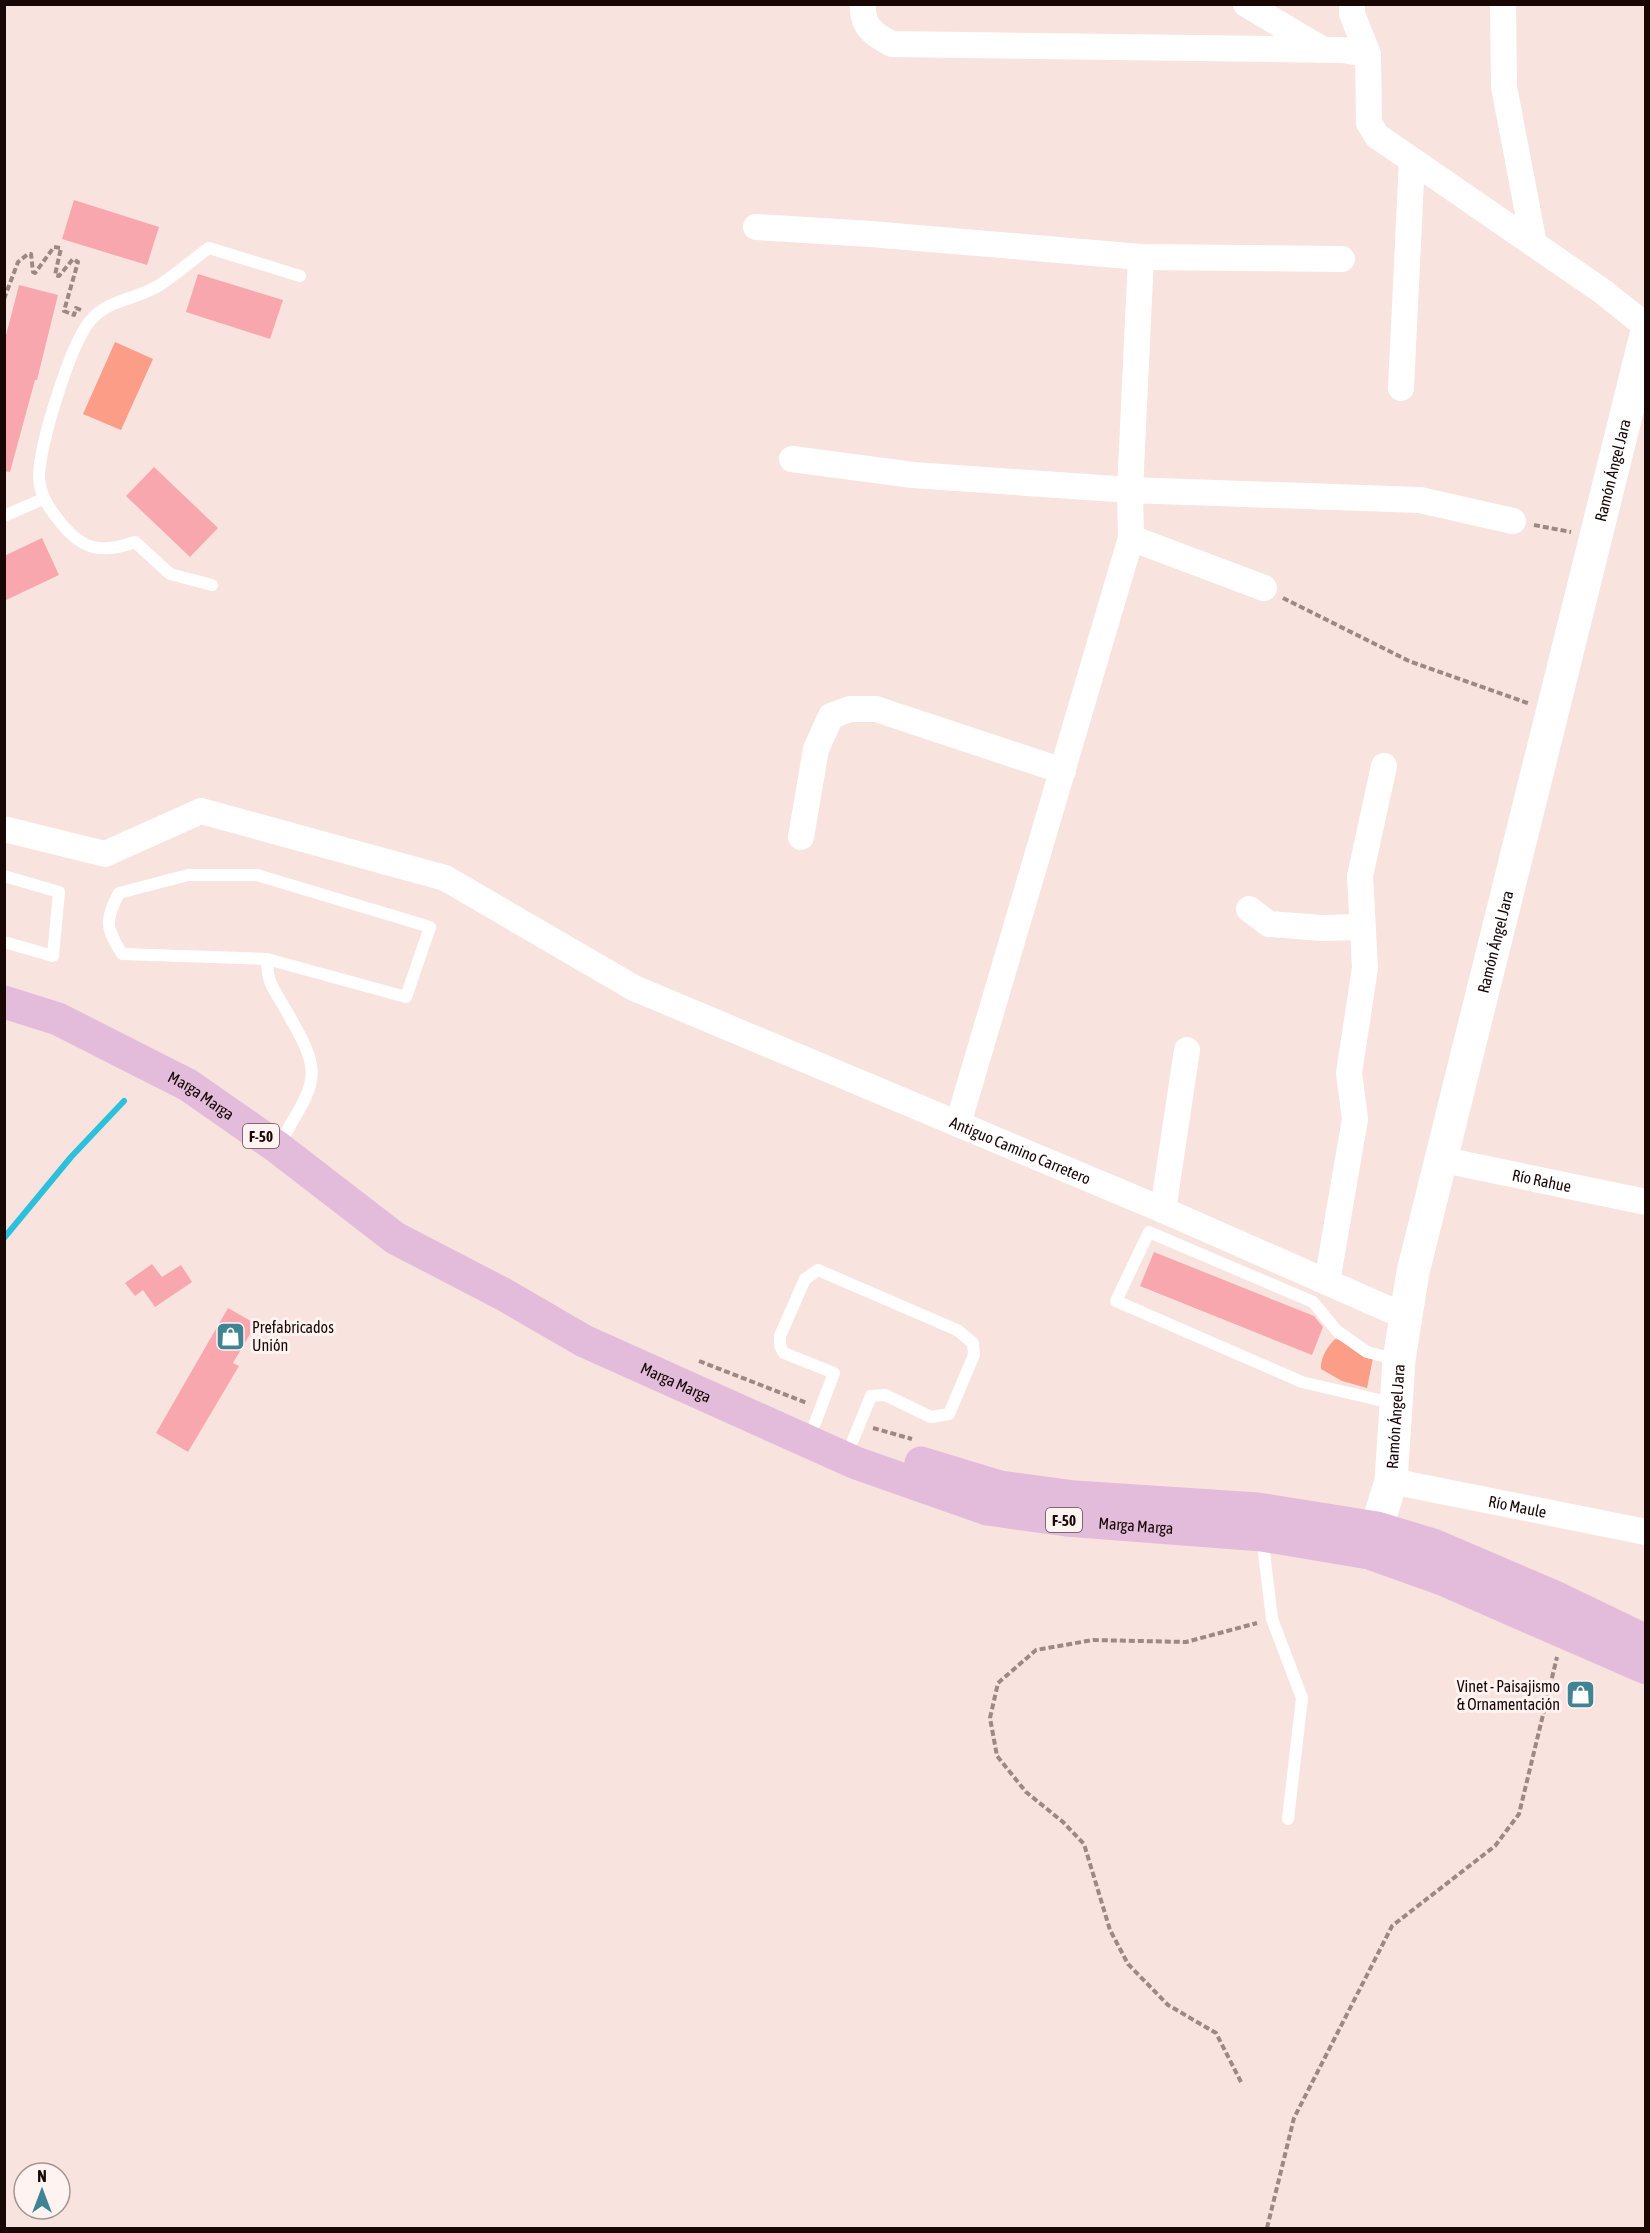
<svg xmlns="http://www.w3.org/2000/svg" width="1650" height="2233" viewBox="0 0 1650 2233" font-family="'Asap Condensed',sans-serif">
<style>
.green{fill:#fb9d87}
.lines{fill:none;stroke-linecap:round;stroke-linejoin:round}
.stream{stroke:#2cc0db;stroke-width:6}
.building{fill:#f9a7ae}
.path{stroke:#9c8884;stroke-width:4;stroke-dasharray:6 3;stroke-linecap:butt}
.lane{stroke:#fff;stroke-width:12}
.street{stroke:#fff;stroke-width:26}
.secondary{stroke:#fff;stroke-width:33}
.primary{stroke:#e3bcdc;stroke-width:33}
.labels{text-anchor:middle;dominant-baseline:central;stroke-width:6;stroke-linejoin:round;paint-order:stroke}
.shield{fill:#fff3f1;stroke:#5d4e4c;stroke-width:1.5}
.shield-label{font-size:15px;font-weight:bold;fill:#180705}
.street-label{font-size:16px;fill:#180705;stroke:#fff3f1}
.poi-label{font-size:16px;fill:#180705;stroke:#fff3f1;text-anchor:start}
</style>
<rect width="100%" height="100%" fill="#f9e3de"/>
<!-- green -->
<path class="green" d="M 115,342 L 153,359 L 121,430 L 83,414 Z
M 1335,1339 C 1350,1341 1353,1356 1373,1358 L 1367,1388 L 1342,1381 L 1321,1369 C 1320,1358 1328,1346 1335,1339 Z"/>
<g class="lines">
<!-- stream -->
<path class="stream" d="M 4,1238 L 71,1157 L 124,1101"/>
</g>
<!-- building -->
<path class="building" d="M 74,200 L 159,227 L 147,265 L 62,239 Z
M 198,274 L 283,300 L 270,339 L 186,312 Z
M 19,285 L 58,295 L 37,380 L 35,380 L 10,472 L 4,471 L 4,343 Z
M 154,467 L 218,528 L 190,557 L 126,496 Z
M 42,538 L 59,575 L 4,601 L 4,556 Z
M 1154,1252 L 1314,1316 L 1323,1327 L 1312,1355 L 1140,1286 Z
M 152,1264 L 162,1277 L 181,1265 L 192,1282 L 155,1307 L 143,1290 L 135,1296 L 125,1283 Z
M 228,1308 L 256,1324 L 233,1363 L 239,1366 L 188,1452 L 156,1433 Z"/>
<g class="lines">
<!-- path -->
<path class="path" d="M 4,299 L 18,262 L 28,254 L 31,254 L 33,272 L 35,273 L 54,247 L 61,248 L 55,275 L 59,276 L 73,259 L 78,262 L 64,311 L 74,315 L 76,308 L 81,310
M 1534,525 L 1571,532
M 1283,598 L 1409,661 L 1530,704
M 699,1361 L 807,1403
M 873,1428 L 912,1439
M 1241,2082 L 1216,2033 L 1168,2005 L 1128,1964 L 1110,1930 L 1084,1844 L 1063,1822 L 1026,1792 L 997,1756 L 990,1718 L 998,1683 L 1036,1650 L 1093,1640 L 1186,1642 L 1257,1623
M 1267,2228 L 1294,2118 L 1392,1926 L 1495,1846 L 1519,1814 L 1557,1657"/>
<!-- lane -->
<path class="lane" d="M 4,516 L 43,499
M 212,585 L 170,574 L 135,542 C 99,555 80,549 57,518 C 47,505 40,494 39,477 C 39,446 70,345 90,321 C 108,299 135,300 158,286 C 176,275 192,260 209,248 L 300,276
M 4,876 L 59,892 L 53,956 L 4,942
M 267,959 L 122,954 C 105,926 105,921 119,893 L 188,875 L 257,875 L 430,927 L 406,997 L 267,959 C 267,982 272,986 283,1005 C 325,1077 319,1076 278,1146
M 1396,1404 L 1302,1382 L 1116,1301 L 1149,1232 L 1313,1302 L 1337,1331 L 1367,1352 L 1399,1360
M 815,1423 L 834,1373 L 784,1353 L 780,1346 L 780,1336 L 805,1279 L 818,1270 L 957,1330 L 973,1343 L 974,1355 L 949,1414 L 931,1417 L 885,1395 L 871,1396 L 853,1440
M 1262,1536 L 1272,1619 L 1302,1698 L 1288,1819"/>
<!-- street -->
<g class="street">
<path d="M 863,4 C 861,26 874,35 892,44 L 1342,50 L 1368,54 L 1369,123 L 1377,136 L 1602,291 L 1646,326"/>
<path d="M 1246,4 L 1323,50"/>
<path d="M 1352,4 L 1352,14 L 1368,54"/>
<path d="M 1503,4 L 1504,87 L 1534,244"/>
<path d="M 756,227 L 871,234 L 1141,257 L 1342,259"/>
<path d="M 1401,388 L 1412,160"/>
<path d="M 792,459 L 913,475 L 1130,490 L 1420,500 L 1513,521"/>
<path d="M 1131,538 L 1264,588"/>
<path id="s1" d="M 4,829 L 105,854 L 201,811 L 445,878 L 634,988 L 1163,1210 L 1404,1316"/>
<path d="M 801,837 L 816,749 L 831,716 L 850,709 L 876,709 L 1063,771"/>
<path d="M 1249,909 L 1269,924 L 1322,928 L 1363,927"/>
<path d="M 958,1124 L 1131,538 L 1130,490 L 1141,257"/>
<path id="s2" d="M 1439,1159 L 1646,1202"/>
<path d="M 1163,1210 L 1187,1050"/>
<path d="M 1327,1282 L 1355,1119 L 1349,1073 L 1365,968 L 1360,876 L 1384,766"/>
<path id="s3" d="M 1391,1481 L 1646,1532"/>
</g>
<!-- secondary -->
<path class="secondary" id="s4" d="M 1369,1553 L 1391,1481 L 1399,1360 L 1413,1272 L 1646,335"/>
<!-- primary -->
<g class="primary">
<path id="s5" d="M 4,1002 L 58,1019 L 188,1085 L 277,1147 L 395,1238 L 503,1294 L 584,1341 L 856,1463 L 987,1509 L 1066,1520 L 1262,1535 L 1369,1553 L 1442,1579 L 1646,1668"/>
<path d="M 921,1463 L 1000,1487 L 1075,1497 L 1258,1509 L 1377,1528 L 1433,1545 L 1557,1598 L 1646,1641"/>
</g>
</g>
<!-- icons -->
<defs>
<symbol id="shop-square" viewBox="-11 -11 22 22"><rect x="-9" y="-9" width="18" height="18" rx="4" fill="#408493" stroke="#fff3f1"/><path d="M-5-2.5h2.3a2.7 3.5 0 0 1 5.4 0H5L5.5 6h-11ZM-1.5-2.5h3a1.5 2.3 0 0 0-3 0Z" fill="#fff"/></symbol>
</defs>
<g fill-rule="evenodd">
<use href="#shop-square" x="214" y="1320" width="33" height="33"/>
<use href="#shop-square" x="1564" y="1678" width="33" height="33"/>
</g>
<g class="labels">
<!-- shield labels -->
<g class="shield">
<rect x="243" y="1124" width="36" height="24" rx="4.5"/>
<rect x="1046" y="1508" width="36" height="24" rx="4.5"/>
</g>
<g class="shield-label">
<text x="261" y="1136">F-50</text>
<text x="1064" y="1520">F-50</text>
</g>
<!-- street labels -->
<g class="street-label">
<text stroke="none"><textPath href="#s4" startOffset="1112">Ramón Ángel Jara</textPath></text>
<text stroke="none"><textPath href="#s4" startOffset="626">Ramón Ángel Jara</textPath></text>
<text stroke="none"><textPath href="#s5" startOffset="219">Marga Marga</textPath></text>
<text stroke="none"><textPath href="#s1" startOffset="1100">Antiguo Camino Carretero</textPath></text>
<text stroke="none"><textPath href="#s2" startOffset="105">Río Rahue</textPath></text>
<text stroke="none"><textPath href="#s5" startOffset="776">Marga Marga</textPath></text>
<text stroke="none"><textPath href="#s4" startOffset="140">Ramón Ángel Jara</textPath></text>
<text stroke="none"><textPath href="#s3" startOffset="129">Río Maule</textPath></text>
<text stroke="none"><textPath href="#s5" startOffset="1262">Marga Marga</textPath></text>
</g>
<!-- poi labels -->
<g class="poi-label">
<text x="252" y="1327">Prefabricados<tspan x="252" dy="18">Unión</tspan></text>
<text x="1560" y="1686" text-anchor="end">Vinet - Paisajismo<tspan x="1560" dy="18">&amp; Ornamentación</tspan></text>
</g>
</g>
<!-- border -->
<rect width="1650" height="2233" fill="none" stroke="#180705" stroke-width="12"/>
<!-- north arrow -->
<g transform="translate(42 2191)"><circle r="28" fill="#fff3f1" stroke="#a39593" stroke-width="1.5"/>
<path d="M0-4.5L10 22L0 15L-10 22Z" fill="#408493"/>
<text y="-9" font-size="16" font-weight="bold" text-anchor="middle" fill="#180705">N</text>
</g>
</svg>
